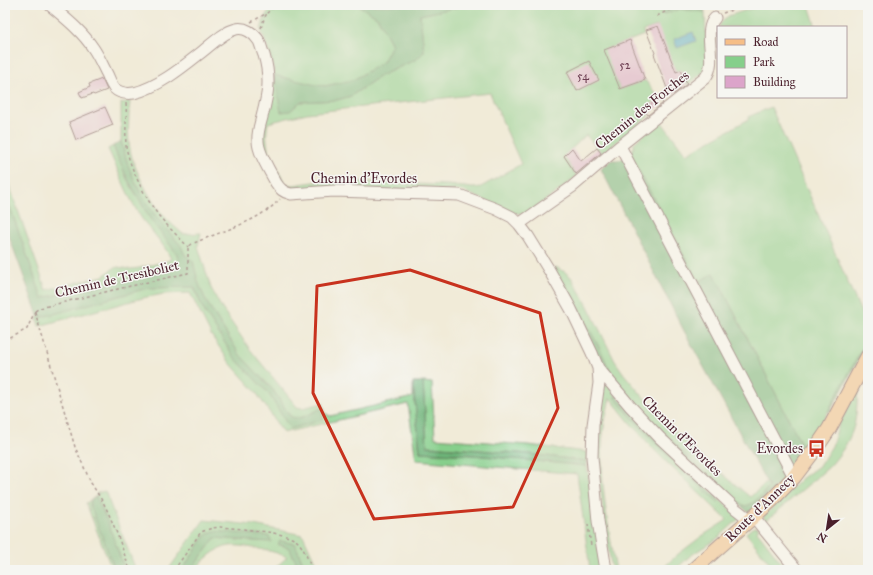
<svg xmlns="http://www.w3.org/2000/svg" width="873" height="575" viewBox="0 0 873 575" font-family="'IM FELL Great Primer',serif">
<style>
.green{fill:#86cf8b;stroke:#68775b;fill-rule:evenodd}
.forest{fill:#6cb277;stroke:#5b6851}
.water{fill:#49a9c8;stroke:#4a647a}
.building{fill:#dca4ca}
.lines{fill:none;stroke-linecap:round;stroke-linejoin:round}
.minor-casing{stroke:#633e45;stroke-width:13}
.major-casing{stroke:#633e45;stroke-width:16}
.path{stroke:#633e45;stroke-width:1.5;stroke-dasharray:3 3;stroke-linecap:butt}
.minor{stroke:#fff;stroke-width:11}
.major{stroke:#f6be87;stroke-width:14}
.marked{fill:none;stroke:#c8321e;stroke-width:3;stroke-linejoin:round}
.labels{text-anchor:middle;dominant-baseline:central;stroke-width:3;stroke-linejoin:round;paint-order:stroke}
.number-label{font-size:12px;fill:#6e4053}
.street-label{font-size:14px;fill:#4a1f2b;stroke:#f6f6f2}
.poi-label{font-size:14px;fill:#4a1f2b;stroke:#f6f6f2;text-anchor:end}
</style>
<rect width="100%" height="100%" fill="#f6f6f2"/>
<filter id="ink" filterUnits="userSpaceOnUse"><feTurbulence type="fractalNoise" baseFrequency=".025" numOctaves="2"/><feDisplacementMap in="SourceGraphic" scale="8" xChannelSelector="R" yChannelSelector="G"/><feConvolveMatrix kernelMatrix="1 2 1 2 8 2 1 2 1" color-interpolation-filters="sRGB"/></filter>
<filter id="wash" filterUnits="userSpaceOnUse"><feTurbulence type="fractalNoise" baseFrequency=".012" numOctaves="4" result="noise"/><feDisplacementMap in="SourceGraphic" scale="16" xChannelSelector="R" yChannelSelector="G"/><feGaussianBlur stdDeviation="0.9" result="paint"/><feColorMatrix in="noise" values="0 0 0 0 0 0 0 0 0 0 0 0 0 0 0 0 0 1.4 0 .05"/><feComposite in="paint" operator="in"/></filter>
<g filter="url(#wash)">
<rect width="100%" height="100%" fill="#f1ebd8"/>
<!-- green -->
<path class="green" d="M 276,5 L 358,5 L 378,18 L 392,45 L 383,62 L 353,80 L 325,86 L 316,85 L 290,111 L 300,102 L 337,100 L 351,96 L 380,76 L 417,59 L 424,51 L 420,15 L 458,7 L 461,5 L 656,5 L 664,14 L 680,9 L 705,12 L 707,65 L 704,72 L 687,85 L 681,70 L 676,72 L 657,26 L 643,31 L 644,35 L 605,50 L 620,89 L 645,80 L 659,98 L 645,110 L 649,116 L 602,154 L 586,135 L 564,156 L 577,176 L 560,190 L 526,214 L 515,213 L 463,191 L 294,191 L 284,188 L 263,151 L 261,135 L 267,116 L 274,75 L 272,62 L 261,30 L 264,19 L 267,13 ZM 490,93 L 521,164 L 481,187 L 473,188 L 448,185 L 414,184 L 354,181 L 320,181 L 293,185 L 286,185 C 279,171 268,157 267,141 C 266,135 267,129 268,123 L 307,113 Z
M 762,5 L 809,5 L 816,27 L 719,27 C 720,22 725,20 728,16 Z
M 130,101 C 129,117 127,134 130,150 C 134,169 150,200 163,215 C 169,222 176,228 183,234 L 201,233 L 198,246 L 211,288 L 221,307 L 249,348 L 297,407 L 302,408 L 323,403 L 325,413 L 330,416 L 413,397 L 413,382 L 420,452 L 473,455 L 587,466 L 601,570 L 590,570 L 577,474 L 416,460 L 408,404 L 283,433 L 266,407 L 255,391 L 230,363 L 211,335 L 190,293 L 164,294 L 143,298 L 39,326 L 37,318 L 148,288 L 194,287 L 203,309 L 234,357 L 269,394 L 290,428 L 323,420 L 322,408 C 312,413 300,422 290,416 L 273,390 L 240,355 L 206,301 L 198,282 L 193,261 L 185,255 L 181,246 L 155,215 L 145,201 L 136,184 L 128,165 L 121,141 L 121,103 Z
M 771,107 L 864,319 L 868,313 L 868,338 L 820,427 L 805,451 L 714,273 L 698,282 L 630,154 L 634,147 L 634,143 L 660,120 L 686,154 L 749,119 L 748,117 Z
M 113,146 L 127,179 L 151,220 L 177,254 L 178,260 L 177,265 L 170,270 L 42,298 L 5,193 L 5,173 L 46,290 L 103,276 L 114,268 L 118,267 L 130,269 L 139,268 L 167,261 L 171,259 C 164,244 152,232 142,219 C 128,198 119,172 108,149 Z
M 556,267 L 565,272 L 571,277 L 587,304 L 615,361 L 624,374 L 651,406 L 675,431 L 698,453 L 750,497 L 767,482 L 769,487 C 762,494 755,504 745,506 L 738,502 L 682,451 L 626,393 L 609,369 L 600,349 L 553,269 Z
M 603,378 L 617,396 L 614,397 C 636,423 659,447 683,470 C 694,481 706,491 718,501 L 720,500 L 740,518 L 718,538 L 690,556 L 675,570 L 661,570 L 677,555 L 702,536 L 727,520 L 659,455 L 631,424 L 610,398 C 606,415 602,433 602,450 C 601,490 609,531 616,570 L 612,570 L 606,536 L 598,467 L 598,441 Z
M 423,382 L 432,383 L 435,438 L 528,445 L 587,452 L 587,461 L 530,454 L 427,446 Z
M 858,390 C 857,400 857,411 855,421 C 852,438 841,454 829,467 L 766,521 L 763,517 L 801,479 L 820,465 L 832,446 L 839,424 Z
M 105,491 L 136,570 L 125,570 L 108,523 L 96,496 L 97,493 Z
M 91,500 L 90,505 L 115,570 L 112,570 L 86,503 Z
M 204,520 L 254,525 L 303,535 L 319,570 L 306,570 L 295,544 L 280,541 L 279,545 L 289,547 L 300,570 L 273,570 L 287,557 C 276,552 266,550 254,548 C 247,547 237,545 230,546 C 215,548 204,560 194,570 L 191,570 L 215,538 L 252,541 L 271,541 L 205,536 L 182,570 L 168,570 Z
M 755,527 L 759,528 L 757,531 L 787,570 L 775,570 L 746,533 L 752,528 Z"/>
<!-- forest -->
<path class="forest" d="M 358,5 L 461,5 L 458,7 L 420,15 L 424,52 L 417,59 L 380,76 L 351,96 L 337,100 L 300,102 L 290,111 L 281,112 L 274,75 L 316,85 L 325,86 L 353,80 L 383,62 L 392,45 L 378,18 Z
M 656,5 L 704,5 L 705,12 L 680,9 L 664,14 Z
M 121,141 L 128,165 L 136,184 L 145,201 L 155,215 L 181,246 L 185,255 L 193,261 L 198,282 L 206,301 L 240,355 L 273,390 L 290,416 C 300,422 312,412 322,408 L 323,420 L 290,429 L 269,394 L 234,357 L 203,309 L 194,287 L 148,288 L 39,318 L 5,226 L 5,193 L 42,298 L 170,270 L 177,265 L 178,260 L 177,254 L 151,220 L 127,178 L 113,146 Z
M 630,154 L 698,282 L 714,273 L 805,451 L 781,482 L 751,511 L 748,512 L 674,449 L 609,378 L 563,287 L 566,285 L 600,349 L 609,369 L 626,393 L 682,451 L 738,502 L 745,506 C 755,504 763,494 769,487 L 683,329 L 601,169 L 611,160 L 620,160 Z
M 868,338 L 868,343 L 830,412 L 828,411 Z
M 413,382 L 423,382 L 427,446 L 530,454 L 587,461 L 587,466 L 473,455 L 420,452 Z
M 617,396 L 720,500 L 718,502 C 706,491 695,482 683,471 C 659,448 636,423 614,397 Z
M 96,496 L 108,523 L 125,570 L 115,570 L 90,505 L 91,500 Z
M 214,531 L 269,536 L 272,542 L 252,541 L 215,538 L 191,570 L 182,570 L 205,536 L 209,533 Z
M 280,541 L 295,544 L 306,570 L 300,570 L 289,548 L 278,544 Z"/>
<!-- water -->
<path class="water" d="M 693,32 L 696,41 L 677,48 L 674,39 Z"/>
<g id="blocks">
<!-- building -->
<path class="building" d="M 658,26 L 676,72 L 681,70 L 687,84 L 674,94 L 668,91 L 654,54 L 655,53 L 646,30 Z
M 630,40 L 645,80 L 620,89 L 604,50 Z
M 589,61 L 599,80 L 577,91 L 567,72 Z
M 102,79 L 107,90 L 94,95 L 93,94 L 82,98 L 79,92 L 90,87 L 89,84 Z
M 659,98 L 663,103 L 648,115 L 644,110 Z
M 105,107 L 113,125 L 76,140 L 69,122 Z
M 572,148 L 581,161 L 597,148 L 601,153 L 576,174 L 564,156 Z"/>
</g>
</g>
<g filter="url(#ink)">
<use href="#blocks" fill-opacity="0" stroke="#633e45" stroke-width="1"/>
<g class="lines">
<defs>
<path id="minor" d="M 50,5 C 65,18 82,31 93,48 C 98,55 102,64 106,72 C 109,77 110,83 114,88 C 119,93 127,94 134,93 C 159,87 184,66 203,51 C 213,43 224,32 236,29 C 245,27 254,33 259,41 C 261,45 262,51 264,55 C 271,79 268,94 262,117 C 260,125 257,133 258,141 C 258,153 270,171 276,183 C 280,189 283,192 291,194 L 334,191 L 459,195 L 496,209 L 512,217 L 519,224 L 528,236 L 549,270 L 571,309 L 592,353 L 598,368 L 599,383 L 593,425 L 592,457 L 598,521 L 606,570
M 620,146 L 794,477
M 519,224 L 572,187 L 620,146 L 705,78 C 719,61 701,32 715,18
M 598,368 L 630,406 L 660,438 L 736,509 L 750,520
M 753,516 L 797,570"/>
<path id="major" d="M 693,570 L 772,500 L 794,477 L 816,448 L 829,429 L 868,356"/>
</defs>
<!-- minor casing -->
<use href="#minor" class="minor-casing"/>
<!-- major casing -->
<use href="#major" class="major-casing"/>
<!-- path -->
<path class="path" d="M 711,5 L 712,9
M 723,13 L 748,5
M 657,16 L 679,5
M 251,22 L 267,13 L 276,5
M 261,28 L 264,19 L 267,13
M 126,103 C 127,117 125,132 126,146 C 129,167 146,199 159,216 C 168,227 179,237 188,247
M 35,311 L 40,308 L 109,291 L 188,273 L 188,247 L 192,244 C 220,231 258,223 280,199
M 35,312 L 75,447 L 91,483 L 103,502 L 108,512 L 116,531 L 130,570
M 5,341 L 27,329 L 35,311
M 588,524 L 591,546
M 174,570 L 201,532 L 212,528 L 220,527 C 238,529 286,531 298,542 C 304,548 309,562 312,570
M 298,570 L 309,568 L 311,570"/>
<!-- minor -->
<use href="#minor" class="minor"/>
<!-- major -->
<use href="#major" class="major"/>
</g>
</g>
<!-- marked area -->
<path d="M0 0H873V575H0ZM 410,270 L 540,313 L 558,408 L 513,507 L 374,519 L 313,393 L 317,286 Z" fill="#f1ebd8" fill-opacity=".55" fill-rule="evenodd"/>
<path class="marked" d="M 410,270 L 540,313 L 558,408 L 513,507 L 374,519 L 313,393 L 317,286 Z"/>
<!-- icons -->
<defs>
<symbol id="bus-bare" viewBox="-9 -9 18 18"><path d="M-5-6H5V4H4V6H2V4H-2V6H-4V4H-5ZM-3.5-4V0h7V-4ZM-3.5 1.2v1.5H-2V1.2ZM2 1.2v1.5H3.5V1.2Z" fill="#c8321e" stroke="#f6f6f2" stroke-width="2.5" paint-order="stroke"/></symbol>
</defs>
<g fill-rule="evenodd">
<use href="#bus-bare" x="804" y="436" width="25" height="25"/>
</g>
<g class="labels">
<!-- number labels -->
<g class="number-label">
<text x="625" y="65">52</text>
<text x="583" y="76">54</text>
</g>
<!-- street labels -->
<g class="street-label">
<text transform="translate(642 110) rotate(-39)">Chemin des Forches</text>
<text x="364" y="178">Chemin d'Evordes</text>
<text transform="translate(117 279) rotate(-13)">Chemin de Tresiboliet</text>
<text transform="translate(682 436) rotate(45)">Chemin d'Evordes</text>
<text transform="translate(760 508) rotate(-44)">Route d'Annecy</text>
</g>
<!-- poi labels -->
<g class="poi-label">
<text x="803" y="448">Evordes</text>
</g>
</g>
<!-- margin -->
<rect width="873" height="575" fill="none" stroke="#f6f6f2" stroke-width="20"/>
<!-- legend -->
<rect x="717" y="26" width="130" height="72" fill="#f6f6f2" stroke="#b1a0a2"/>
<rect x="725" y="39" width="20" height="6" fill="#f6be87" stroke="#b1a0a2"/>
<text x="753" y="46" font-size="12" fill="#4a1f2b">Road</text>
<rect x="725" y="56" width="20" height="12" fill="#86cf8b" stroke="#b1a0a2"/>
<text x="753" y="66" font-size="12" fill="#4a1f2b">Park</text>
<rect x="725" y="76" width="20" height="12" fill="#dca4ca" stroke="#b1a0a2"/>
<text x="753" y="86" font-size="12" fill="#4a1f2b">Building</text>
<!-- north arrow -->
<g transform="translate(827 529) rotate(210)" stroke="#f6f6f2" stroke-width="3" paint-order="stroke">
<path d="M0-3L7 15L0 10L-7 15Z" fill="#4a1f2b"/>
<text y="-6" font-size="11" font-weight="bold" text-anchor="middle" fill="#4a1f2b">N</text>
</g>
</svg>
